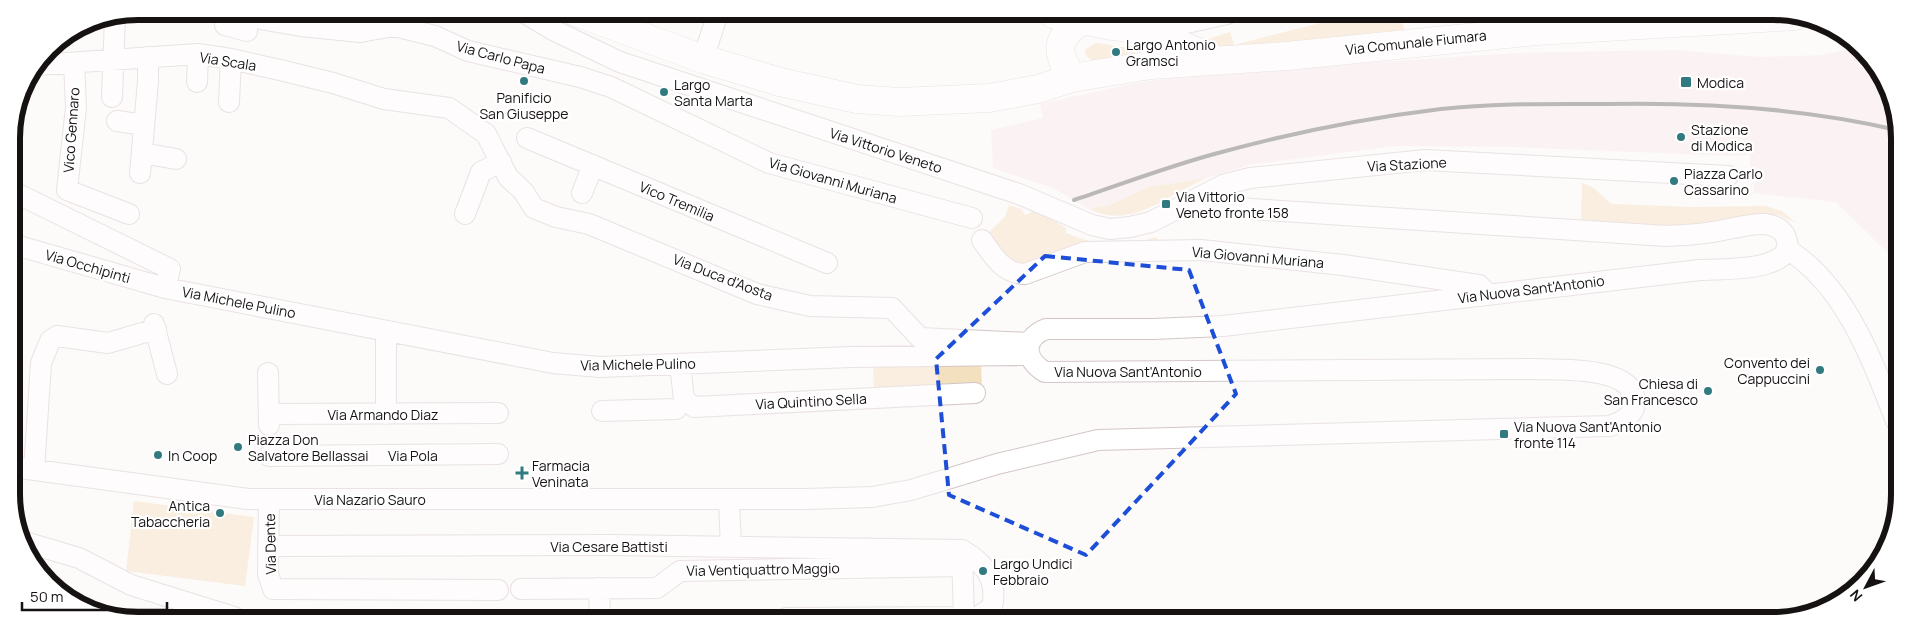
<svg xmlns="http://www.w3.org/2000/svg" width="1911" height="632" viewBox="0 0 1911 632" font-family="Manrope,sans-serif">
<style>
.built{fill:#f8ebeb}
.green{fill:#f3e0bf}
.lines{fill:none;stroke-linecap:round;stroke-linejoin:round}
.street-casing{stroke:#d4c6c7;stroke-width:22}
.secondary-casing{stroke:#d4c6c7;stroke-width:29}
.street{stroke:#fff;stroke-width:20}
.secondary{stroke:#fff;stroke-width:28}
.rail{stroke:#6c6969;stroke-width:4}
.marked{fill:none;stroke:#1d4ed8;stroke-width:4;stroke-dasharray:10 6;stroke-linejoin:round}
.poi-dot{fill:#317a80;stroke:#fff;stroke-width:2}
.labels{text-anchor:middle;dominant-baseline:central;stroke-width:4.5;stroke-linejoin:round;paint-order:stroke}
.street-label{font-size:14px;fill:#161212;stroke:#fff}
.poi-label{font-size:14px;fill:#161212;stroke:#fff;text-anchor:start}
.rim{fill:none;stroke:#161212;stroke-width:6}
</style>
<rect width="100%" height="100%" fill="#fdfafa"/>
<!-- built -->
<path class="built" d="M 1857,47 L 1868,54 L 1897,114 L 1897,262 L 1836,202 L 1753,193 L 1756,177 L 1750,176 L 1750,155 L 1733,156 L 1514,147 L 1394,146 L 1249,165 L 1207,178 L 1148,187 L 1110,205 L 1089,209 L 1053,188 L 993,168 L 991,130 L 1043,118 L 1040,104 L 1135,83 L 1199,74 L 1516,53 L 1675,50 L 1760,57 L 1822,55 Z"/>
<!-- green -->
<path class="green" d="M 1356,14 L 1399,15 L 1405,31 L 1201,51 L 1199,42 L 1230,32 L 1234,45 Z
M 1096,43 L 1121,47 L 1141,45 L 1146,55 C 1129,58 1096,71 1085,54 L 1086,49 Z
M 1207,178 C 1170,193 1131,231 1089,209 L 1110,205 L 1148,187 Z
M 1582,183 C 1596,186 1601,197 1612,204 L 1691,207 L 1765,206 L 1782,211 L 1796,223 L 1779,215 L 1673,228 L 1581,221 Z
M 1009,205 L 1021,209 L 1025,215 L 1036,210 L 1066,228 L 1066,233 C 1096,246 1126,248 1156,237 L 1160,244 L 1016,268 L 987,234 L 1005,217 Z
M 981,363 L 982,385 L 874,390 L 873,367 Z
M 134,501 L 254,517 L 245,586 L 126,571 Z"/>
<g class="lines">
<defs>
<path id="street" d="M 238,12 L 260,19 L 301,26 L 360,32 L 394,26 L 435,36 L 468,51 L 580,77 L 611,87 L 769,163 L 972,218
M 523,12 L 553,30 L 620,62 L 1019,194 L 1092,225 L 1110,229 L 1130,227 L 1151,222 L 1223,185 L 1250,178 L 1425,160 L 1728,176
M 225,25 L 247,31
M 1143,29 L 1182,24 L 1227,14
M 703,59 L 718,13
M 74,63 L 76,107 L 67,190 L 129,214
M 37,65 L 198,54 L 231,59 L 280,70 L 333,83 L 384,99 L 449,108 L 486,134 L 508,177 L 523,191 L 534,208 L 556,217 L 589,224 L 757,294 L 810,306 L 892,308 L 920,338 L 1030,343
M 197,82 L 198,54
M 112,97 L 115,17
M 229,102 L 231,59
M 117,121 L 144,125
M 527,138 L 827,263
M 142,153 L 176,159
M 12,157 L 12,160
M 140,173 L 148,81 L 148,57
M 12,191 L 170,269 L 165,288
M 582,193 L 593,165
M 465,214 L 481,172 L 501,162
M 982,240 C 993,256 1004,274 1025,274 L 1085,252 L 1201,250 L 1343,265 L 1479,285 L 1486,292
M 12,244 L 165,288 L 553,363 L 600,367 L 851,357 L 1026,355
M 1787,249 C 1846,286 1872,360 1896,421
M 154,324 L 167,374
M 680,365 L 684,399 L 694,407 L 975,393
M 268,373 L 269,425
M 602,411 L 676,409
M 269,414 L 498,413
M 386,414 L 386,332
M 269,456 L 498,454
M 13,467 L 248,499 L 806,499 L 872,497 L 911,490 L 997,464 L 1098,440 L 1610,426 C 1621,422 1636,415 1635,401 C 1633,365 1557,370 1532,369 L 1045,372 C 1025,360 1021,339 1046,329 L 1153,329 L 1223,326 L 1700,270 C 1719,269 1799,272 1786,238 C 1783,229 1774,225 1765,224 C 1749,223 1728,230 1712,232 C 1697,235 1681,235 1666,236 L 1251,209 L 1195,200
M 34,470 L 41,363 L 50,341 L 57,336 L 108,343 L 156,329
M 269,499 L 268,574 L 273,589 L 498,590
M 729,501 L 731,547
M 25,542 L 79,558 L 131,585 L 234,617
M 268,546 L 610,545 L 962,550 C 985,563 998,580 992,607 L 978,617 L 786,618
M 962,553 L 964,618
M 599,588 L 600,618
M 521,589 L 657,588 L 680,571 L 962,566"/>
<path id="secondary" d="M 576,12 L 703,59 L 780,82 L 857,99 L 899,102 L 989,98 L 1038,89 L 1072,78 L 1151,65 L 1287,56 L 1537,31 L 1795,16
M 1053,14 L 1112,26 L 1142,29 L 1214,59
M 1072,78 C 1055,50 1055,39 1083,20"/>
</defs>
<!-- street casing -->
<use href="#street" class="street-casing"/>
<!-- secondary casing -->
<use href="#secondary" class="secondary-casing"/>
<!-- street -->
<use href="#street" class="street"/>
<!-- secondary -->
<use href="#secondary" class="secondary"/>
<!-- rail -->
<path class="rail" d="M 1074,200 C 1122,184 1169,166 1218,153 C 1291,133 1366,118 1441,109 C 1495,103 1550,104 1605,104 C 1702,102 1803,108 1897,130"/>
</g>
<!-- marked area -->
<path d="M0 0H1911V632H0ZM 1045,256 L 1189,270 L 1236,394 L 1086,555 L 949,495 L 936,359 Z" fill="#fdfafa" fill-opacity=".55" fill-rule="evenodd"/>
<path class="marked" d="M 1045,256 L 1189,270 L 1236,394 L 1086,555 L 949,495 L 936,359 Z"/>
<!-- markers -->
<g class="poi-dot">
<circle cx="1116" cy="52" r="5"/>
<circle cx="524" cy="81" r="5"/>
<rect x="1680" y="76" width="12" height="12" rx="2.5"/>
<circle cx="664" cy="92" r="5"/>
<circle cx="1681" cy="137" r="5"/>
<circle cx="1674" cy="181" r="5"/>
<rect x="1161" y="199" width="10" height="10" rx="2.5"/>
<circle cx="1820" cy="370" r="5"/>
<circle cx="1708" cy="391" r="5"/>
<rect x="1499" y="429" width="10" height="10" rx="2.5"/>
<circle cx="238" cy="447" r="5"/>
<circle cx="158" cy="455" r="5"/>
<path d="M519.5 465.5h5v5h5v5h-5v5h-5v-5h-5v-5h5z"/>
<circle cx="220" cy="513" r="5"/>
<circle cx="983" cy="571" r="5"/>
</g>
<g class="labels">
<!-- street labels -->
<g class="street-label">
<text transform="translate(1416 42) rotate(-6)">Via Comunale Fiumara</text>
<text transform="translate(501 57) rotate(15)">Via Carlo Papa</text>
<text transform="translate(228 61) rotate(9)">Via Scala</text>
<text transform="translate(71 130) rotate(-86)">Vico Gennaro</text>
<text transform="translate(886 150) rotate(18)">Via Vittorio Veneto</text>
<text transform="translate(1407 164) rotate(-3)">Via Stazione</text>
<text transform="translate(833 180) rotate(16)">Via Giovanni Muriana</text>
<text transform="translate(677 201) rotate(23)">Vico Tremilia</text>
<text transform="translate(1258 257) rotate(5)">Via Giovanni Muriana</text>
<text transform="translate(88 266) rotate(16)">Via Occhipinti</text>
<text transform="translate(723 277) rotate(21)">Via Duca d'Aosta</text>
<text transform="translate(1531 289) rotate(-7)">Via Nuova Sant'Antonio</text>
<text transform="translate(239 302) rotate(11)">Via Michele Pulino</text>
<text transform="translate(638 364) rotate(-1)">Via Michele Pulino</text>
<text x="1128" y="371">Via Nuova Sant'Antonio</text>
<text transform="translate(811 401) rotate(-3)">Via Quintino Sella</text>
<text x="383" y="414">Via Armando Diaz</text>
<text x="413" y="455">Via Pola</text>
<text x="370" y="499">Via Nazario Sauro</text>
<text transform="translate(270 544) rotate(-91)">Via Dente</text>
<text x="609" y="546">Via Cesare Battisti</text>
<text transform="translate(763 569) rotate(-1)">Via Ventiquattro Maggio</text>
</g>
<!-- poi labels -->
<g class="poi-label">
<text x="1126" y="44">Largo Antonio<tspan x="1126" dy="16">Gramsci</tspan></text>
<text x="1697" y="82">Modica</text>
<text x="674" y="84">Largo<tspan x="674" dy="16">Santa Marta</tspan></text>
<text x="524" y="97" text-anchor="middle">Panificio<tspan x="524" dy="16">San Giuseppe</tspan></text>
<text x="1691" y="129">Stazione<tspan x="1691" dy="16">di Modica</tspan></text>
<text x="1684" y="173">Piazza Carlo<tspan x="1684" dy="16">Cassarino</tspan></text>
<text x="1176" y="196">Via Vittorio<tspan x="1176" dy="16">Veneto fronte 158</tspan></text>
<text x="1810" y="362" text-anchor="end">Convento dei<tspan x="1810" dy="16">Cappuccini</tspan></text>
<text x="1698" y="383" text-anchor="end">Chiesa di<tspan x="1698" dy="16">San Francesco</tspan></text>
<text x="1514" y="426">Via Nuova Sant'Antonio<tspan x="1514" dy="16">fronte 114</tspan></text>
<text x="248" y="439">Piazza Don<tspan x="248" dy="16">Salvatore Bellassai</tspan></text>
<text x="168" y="455">In Coop</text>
<text x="532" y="465">Farmacia<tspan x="532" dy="16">Veninata</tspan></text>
<text x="210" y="505" text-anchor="end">Antica<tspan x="210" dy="16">Tabaccheria</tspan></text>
<text x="993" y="563">Largo Undici<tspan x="993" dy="16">Febbraio</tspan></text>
</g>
</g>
<!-- crop -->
<path d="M0 0H1911V632H0ZM138 20H1773A118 118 0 0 1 1891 138V494A118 118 0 0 1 1773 612H138A118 118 0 0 1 20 494V138A118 118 0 0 1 138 20Z" fill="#fff" fill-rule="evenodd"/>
<path class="rim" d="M138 20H1773A118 118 0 0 1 1891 138V494A118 118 0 0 1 1773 612H138A118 118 0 0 1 20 494V138A118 118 0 0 1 138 20Z"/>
<!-- north arrow -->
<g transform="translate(1866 587) rotate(229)" stroke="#ffffff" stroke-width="4" paint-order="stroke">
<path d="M0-4L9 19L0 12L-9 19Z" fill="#161212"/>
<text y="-8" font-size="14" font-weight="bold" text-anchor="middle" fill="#161212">N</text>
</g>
<!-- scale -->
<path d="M22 602v8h145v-8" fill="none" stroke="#161212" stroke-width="2.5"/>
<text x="30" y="602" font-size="15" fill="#161212" stroke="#ffffff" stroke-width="4" paint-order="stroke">50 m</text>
</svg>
